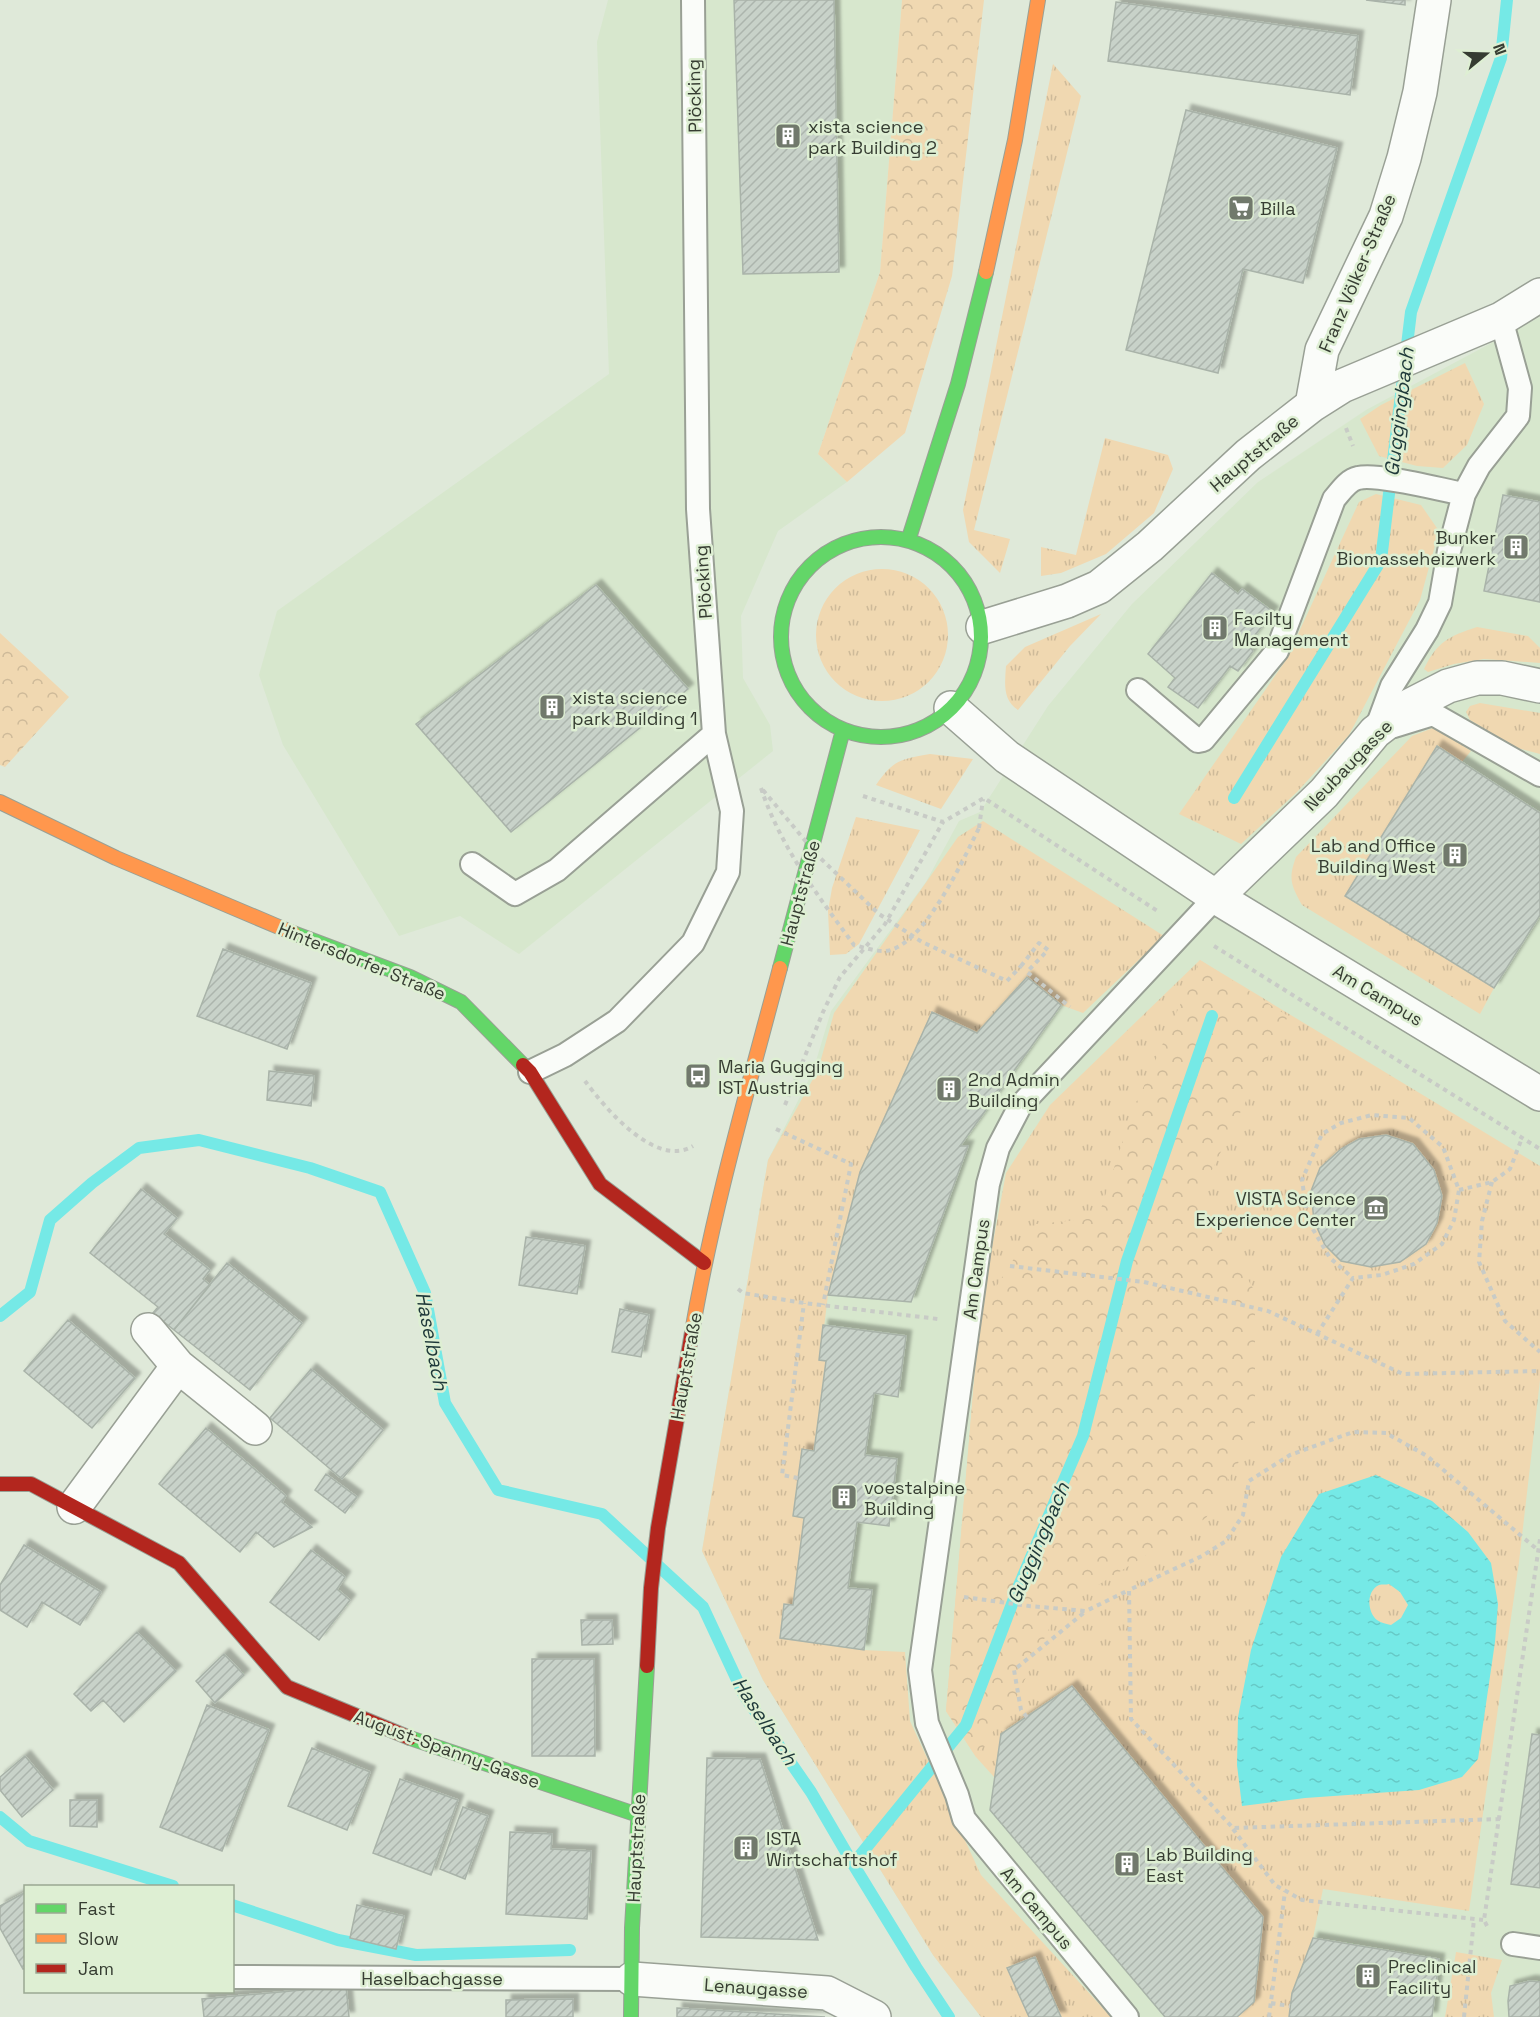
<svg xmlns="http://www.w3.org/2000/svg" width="1540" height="2017" viewBox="0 0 1540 2017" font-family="'Space Grotesk',sans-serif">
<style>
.built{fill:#d7e7cd}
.grass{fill:url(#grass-tufts)}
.forest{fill:url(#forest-crowns)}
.water{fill:url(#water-ripples);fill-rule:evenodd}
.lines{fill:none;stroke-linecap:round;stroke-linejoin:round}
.stream{stroke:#75e9e6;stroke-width:12}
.building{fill:url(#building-hatch);stroke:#a9b3a9;stroke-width:1.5;filter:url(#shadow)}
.lane-casing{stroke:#99a095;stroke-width:26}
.street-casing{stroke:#99a095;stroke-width:36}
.fast-casing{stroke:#99a095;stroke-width:16}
.slow-casing{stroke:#99a095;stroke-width:16}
.jam-casing{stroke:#99a095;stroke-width:16}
.path{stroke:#c8cbc6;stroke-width:4;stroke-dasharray:4.5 4.5;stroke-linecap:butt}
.lane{stroke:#fafcf9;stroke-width:22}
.street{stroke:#fafcf9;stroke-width:33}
.fast{stroke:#63d668;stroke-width:14}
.slow{stroke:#ff974d;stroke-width:14}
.jam{stroke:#b3261e;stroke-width:14}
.path-bridge{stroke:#c8cbc6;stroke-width:4;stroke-dasharray:4.5 4.5;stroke-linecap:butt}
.labels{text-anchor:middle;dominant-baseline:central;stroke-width:5;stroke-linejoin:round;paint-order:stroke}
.street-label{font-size:18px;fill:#363d32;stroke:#deefd3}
.poi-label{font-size:18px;fill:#363d32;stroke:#deefd3;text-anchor:start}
.water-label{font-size:20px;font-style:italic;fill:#1e3839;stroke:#deefd3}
</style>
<defs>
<pattern id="grass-tufts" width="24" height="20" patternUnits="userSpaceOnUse" patternTransform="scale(1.5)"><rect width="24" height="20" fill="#f0d8b1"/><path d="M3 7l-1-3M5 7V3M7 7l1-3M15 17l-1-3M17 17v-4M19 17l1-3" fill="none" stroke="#ceba99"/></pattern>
<pattern id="forest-crowns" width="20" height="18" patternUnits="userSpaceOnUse" patternTransform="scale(1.5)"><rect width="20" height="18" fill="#f0d8b1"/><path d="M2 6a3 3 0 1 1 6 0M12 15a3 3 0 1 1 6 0" fill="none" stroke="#ceba99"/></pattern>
<pattern id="water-ripples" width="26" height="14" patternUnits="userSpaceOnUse" patternTransform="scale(1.5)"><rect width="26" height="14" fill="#75e9e6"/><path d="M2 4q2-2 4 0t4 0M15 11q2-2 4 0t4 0" fill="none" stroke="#66c9c6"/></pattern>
<pattern id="building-hatch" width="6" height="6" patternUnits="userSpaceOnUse" patternTransform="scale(1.5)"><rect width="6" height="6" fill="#c8d2c9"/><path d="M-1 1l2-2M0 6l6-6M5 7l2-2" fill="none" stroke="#acb5ad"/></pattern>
<filter id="shadow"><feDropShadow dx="5.5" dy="-5.5" stdDeviation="1.5" flood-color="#0004"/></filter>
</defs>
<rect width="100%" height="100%" fill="#dfe9d9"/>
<!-- built -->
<path class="built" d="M 608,0 L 902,0 L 880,272 L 818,454 L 847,482 L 778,531 L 741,616 L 743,678 L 770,725 L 773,751 L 519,954 L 460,916 L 399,936 L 283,745 L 259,675 L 277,611 L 609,374 L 597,42 Z
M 1540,317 L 1540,2017 L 981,2017 L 933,1955 L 763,1680 L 702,1551 L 768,1160 L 813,1071 L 831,1011 L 926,882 L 959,821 L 980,812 L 1048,706 L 1132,604 L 1258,482 L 1366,410 Z"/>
<!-- grass -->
<path class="grass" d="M 1053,64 L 1081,96 L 974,530 L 1010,539 L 1000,573 L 969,542 L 963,510 Z
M 1465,363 L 1484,404 L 1467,445 L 1443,468 L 1417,466 L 1379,456 L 1360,419 L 1381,405 Z
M 1105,438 L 1168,455 L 1173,469 L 1154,513 L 1106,554 L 1061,573 L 1041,576 L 1041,547 L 1076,555 Z
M 1376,494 L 1421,505 L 1439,531 L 1420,600 L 1349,735 L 1297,792 L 1241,844 L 1179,814 L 1286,660 L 1359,502 Z
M816 635a66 66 0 1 1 132 0a66 66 0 1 1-132 0Z
M 1101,614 L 1070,646 L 1018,710 C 1002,700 1005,682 1006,666 L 1025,647 Z
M 1477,627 L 1528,636 L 1540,648 L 1540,663 L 1484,659 L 1454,664 L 1428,672 L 1424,669 C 1437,642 1449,636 1477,627 Z
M 1480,703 L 1540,713 L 1540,754 L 1514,747 L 1470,720 L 1466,712 L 1470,706 Z
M 1433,728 L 1447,734 L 1471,751 L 1462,762 L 1437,747 L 1345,896 L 1494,988 L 1480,1014 L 1302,905 C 1291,885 1288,879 1296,857 L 1412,736 Z
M 930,754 L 973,759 L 941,809 L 876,785 C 893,760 901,759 930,754 Z
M 856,817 L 920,830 L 859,944 L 846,954 L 830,955 L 828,911 L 832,888 Z
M 983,821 L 1164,936 L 1083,1013 L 1061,1005 L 1027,978 L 977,1033 L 933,1013 L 860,1172 L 828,1295 L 820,1360 L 826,1361 L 814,1451 L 802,1450 L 793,1516 L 804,1518 L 793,1605 L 784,1604 L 780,1638 L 864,1650 L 905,1652 L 910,1721 L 981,1875 L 1111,2017 L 981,2017 L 933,1955 L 763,1680 L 702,1551 L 768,1160 L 818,1070 L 834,1013 L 958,837 Z
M 1200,960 L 1540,1166 L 1540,1380 L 1519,1562 L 1469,1911 L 1323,1889 L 1313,1938 L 1292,1993 L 1289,2017 L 1165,2017 L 994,1777 L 976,1757 L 946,1711 L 980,1312 L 1006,1173 L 1050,1105 Z
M 1456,1952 L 1502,1960 L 1491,1993 L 1494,2017 L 1445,2017 Z"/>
<!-- forest -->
<path class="forest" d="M 902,0 L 984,0 L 952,276 L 905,433 L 847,482 L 818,454 L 880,272 Z
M 0,633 L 69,697 L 5,767 L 0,765 Z
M 1200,960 L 1288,1016 L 1200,1194 L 1255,1292 L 1255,1434 L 1206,1518 L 1058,1610 L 1017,1696 L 976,1757 L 946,1711 L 980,1312 L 1036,1224 L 1098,1218 L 1131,1115 Z"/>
<!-- water -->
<path class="water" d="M 1376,1475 L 1432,1501 L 1468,1532 L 1491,1563 L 1498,1604 L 1495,1642 L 1478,1759 L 1462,1777 L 1419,1790 L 1305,1798 L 1242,1806 L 1237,1765 L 1238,1717 L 1251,1650 L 1281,1557 L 1319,1494 ZM 1389,1584 L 1400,1592 L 1408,1605 L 1401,1618 L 1391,1625 C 1387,1624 1381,1623 1377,1620 C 1367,1612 1366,1591 1379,1585 C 1382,1584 1386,1585 1389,1584 Z"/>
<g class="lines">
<!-- stream -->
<path class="stream" d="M 1234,798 L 1381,560 L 1411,312 L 1501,58 L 1507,0
M 0,1316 L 30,1292 L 50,1220 L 92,1183 L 139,1148 L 199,1140 L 310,1168 L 380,1192 L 425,1293 L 445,1403 L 498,1490 L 602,1514 L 703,1607 L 744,1695 L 811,1792 L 853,1864
M 0,1817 L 29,1841 L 173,1886
M 232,1905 L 338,1940 L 416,1955 L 570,1950
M 949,2017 L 916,1967 L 853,1864 L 966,1725 L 1020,1583 L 1083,1436 L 1127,1261 L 1212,1016"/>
</g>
<!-- building -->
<path class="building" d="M 734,0 L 834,0 L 839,272 L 743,274 Z
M 1366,0 L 1405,0 L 1405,5 Z
M 1116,2 L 1358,36 L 1350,95 L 1108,61 Z
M 1186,110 L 1337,148 L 1303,283 L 1243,269 L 1218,373 L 1126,350 Z
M 1503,495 L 1540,502 L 1540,602 L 1484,591 Z
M 1212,573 L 1238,594 L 1242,589 L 1273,612 L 1248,644 L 1253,651 L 1238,671 L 1230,666 L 1198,708 L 1168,687 L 1175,678 L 1148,654 Z
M 596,585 L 688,689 L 511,832 L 416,724 Z
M 1437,746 L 1540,813 L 1540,915 L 1494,988 L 1345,896 Z
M 223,949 L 311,983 L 287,1049 L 197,1016 Z
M 1027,977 L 1061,1005 L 960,1146 L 968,1146 L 911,1302 L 828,1295 L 860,1172 L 932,1012 L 977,1033 Z
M 269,1071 L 314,1076 L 311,1106 L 267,1100 Z
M 1386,1135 L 1413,1144 L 1434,1170 L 1442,1196 L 1437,1223 L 1426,1244 L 1400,1262 L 1371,1267 L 1341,1261 L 1325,1245 L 1314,1221 L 1311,1191 L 1320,1168 L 1341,1149 L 1359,1139 Z
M 141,1189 L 177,1218 L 164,1234 L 210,1270 L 203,1279 L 210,1285 L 174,1330 L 153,1313 L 158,1307 L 90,1253 Z
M 526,1237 L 585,1246 L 577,1294 L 519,1285 Z
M 227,1263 L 302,1323 L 250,1390 L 174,1330 Z
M 620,1309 L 649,1315 L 641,1357 L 612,1352 Z
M 68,1320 L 135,1378 L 92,1428 L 24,1371 Z
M 823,1325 L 906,1336 L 898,1397 L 874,1393 L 865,1455 L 897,1459 L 889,1526 L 857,1522 L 848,1588 L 872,1590 L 864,1650 L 780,1638 L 784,1604 L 793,1605 L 804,1518 L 793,1516 L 802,1449 L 814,1451 L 826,1361 L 819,1360 Z
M 311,1369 L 383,1430 L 342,1479 L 270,1418 Z
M 206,1428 L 286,1496 L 282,1502 L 312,1527 L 274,1547 L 256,1532 L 240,1552 L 159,1484 Z
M 326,1474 L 357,1497 L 345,1513 L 315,1490 Z
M 24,1545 L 101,1592 L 80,1625 L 42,1602 L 27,1627 L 0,1610 L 0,1585 Z
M 311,1550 L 345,1577 L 337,1589 L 350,1600 L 319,1640 L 270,1602 Z
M 581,1620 L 612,1620 L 613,1644 L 582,1645 Z
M 137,1632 L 176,1671 L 124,1722 L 103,1700 L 91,1711 L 74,1694 Z
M 224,1654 L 244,1675 L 215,1703 L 196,1681 Z
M 532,1659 L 594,1659 L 595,1756 L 532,1756 Z
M 1072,1686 L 1263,1917 L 1254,2002 L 1237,2017 L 1165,2017 L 990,1810 L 1001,1734 Z
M 207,1705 L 269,1730 L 222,1851 L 160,1827 Z
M 1532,1734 L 1540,1735 L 1540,1888 L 1511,1884 Z
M 312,1748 L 370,1772 L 347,1830 L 288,1806 Z
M 25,1756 L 53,1790 L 22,1817 L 0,1790 L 0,1777 Z
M 707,1758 L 760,1759 L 818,1940 L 701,1937 Z
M 400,1779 L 458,1800 L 431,1875 L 373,1853 Z
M 70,1800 L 97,1800 L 97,1827 L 70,1826 Z
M 463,1807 L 488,1816 L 465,1879 L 440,1869 Z
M 510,1832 L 552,1834 L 551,1849 L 591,1851 L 587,1919 L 506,1914 Z
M 26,1892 L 26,1968 L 23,1969 L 0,1928 L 0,1906 Z
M 357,1905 L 404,1916 L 396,1949 L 350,1938 Z
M 1313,1938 L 1439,1959 L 1432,2017 L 1289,2017 L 1292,1993 Z
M 1035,1957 L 1061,2017 L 1029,2017 L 1007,1968 Z
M 1530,1981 L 1540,1982 L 1540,2017 L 1509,2017 L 1508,2001 L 1510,1986 Z
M 346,1986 L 349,2017 L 204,2017 L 202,1999 Z
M 573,1999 L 573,2017 L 506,2017 L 506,2000 Z
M 677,2008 L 825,2017 L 677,2017 Z"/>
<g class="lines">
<defs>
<path id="lane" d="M 1138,690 L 1198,741 L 1203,740 L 1277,651 L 1334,499 C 1341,491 1348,480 1358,478 C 1378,473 1441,490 1464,494
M 1394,726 L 1433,714 L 1540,775
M 1375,732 L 1392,686 L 1427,630 L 1440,603 L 1449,551 L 1464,494 L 1479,466 L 1518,416 L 1520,388 L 1501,319
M 472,864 L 515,894 L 557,870 L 714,734
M 530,1072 L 565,1055 L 617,1021 L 693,943 L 728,872 L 732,811 L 714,734 L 698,509 L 693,0
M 1513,1944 L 1540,1948
M 232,1977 L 632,1979
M 1127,2017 L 964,1819 L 957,1795 L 927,1723 L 920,1670 L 988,1184 L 998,1148 L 1020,1106 L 1216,897"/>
<path id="street" d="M 1312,405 L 1322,350 L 1386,216 L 1404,158 L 1420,92 L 1434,0
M 983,627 L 1067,601 L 1099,587 L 1150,546 L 1248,455 L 1312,405 L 1342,386 L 1501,319 L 1540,295
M 951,708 L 1007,757 L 1216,897 L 1540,1094
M 1216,897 L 1324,793 L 1375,732 L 1409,706 L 1448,686 L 1477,678 L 1502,678 L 1540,686
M 148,1330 L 178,1366 L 255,1428
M 74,1507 L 178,1366
M 632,1979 L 827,1993 L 874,2017"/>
<path id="fast" d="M781 637a100 100 0 1 1 200 0a100 100 0 1 1-200 0Z
M 909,538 L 958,384 L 986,272
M 293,933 L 410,977 L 461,1002 L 523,1065
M 780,968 L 843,730
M 410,1738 L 638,1815
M 631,2017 L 632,1928 L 647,1666"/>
<path id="slow" d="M 986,272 L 1015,140 L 1038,0
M 0,802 L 116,858 L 293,933
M 692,1332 C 713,1209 748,1089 780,968"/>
<path id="jam" d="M 523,1065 L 530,1072 L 600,1184 L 704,1263
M 0,1484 L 31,1484 L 179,1563 L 287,1687 L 410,1738
M 647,1666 L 651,1588 L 658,1528 L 692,1332"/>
</defs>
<!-- lane casing -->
<use href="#lane" class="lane-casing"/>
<!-- street casing -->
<use href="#street" class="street-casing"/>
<!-- fast casing -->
<use href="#fast" class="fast-casing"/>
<!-- slow casing -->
<use href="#slow" class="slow-casing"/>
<!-- jam casing -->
<use href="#jam" class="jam-casing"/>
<!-- path -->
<path class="path" d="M 1346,428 L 1353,446
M 863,796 L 943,822 L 984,798 L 1159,912
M 979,828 L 983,799
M 1214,946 L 1540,1149
M 1021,966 L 1039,943 L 1048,950 L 1027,972 L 1070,1007
M 585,1081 C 605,1108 656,1169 693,1146
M 785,1105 L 823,1012 L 840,977 L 885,924 L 943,822
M 776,1129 L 851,1164 L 823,1305
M 1492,1182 L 1482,1221 L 1479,1262 L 1505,1321 L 1540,1352
M 1459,1190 L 1492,1182 L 1510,1169 L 1522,1138
M 1010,1266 L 1144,1282 L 1268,1311 L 1403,1374 L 1540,1371
M 738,1289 L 743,1293 L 804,1303 L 938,1319
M 1317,1334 L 1353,1278 L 1382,1275 L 1414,1264 L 1442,1244 L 1454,1220 L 1459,1190 L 1443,1147 L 1409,1118 L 1372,1115 L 1341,1123 L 1322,1134 L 1302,1180 L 1308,1221 L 1330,1258 L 1353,1278
M 798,1478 L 782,1475 L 804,1303
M 964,1597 L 1029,1606 L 1086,1611 L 1129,1590
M 1027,1717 L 1021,1710 L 1014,1670 L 1086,1611
M 1500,1819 L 1233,1828 L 1131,1719 L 1129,1590 L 1202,1556 L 1226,1541 L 1243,1515 L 1249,1481 L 1290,1455 L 1353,1432 L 1386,1433 L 1427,1456 L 1539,1551
M 1233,1829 L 1275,1885 L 1302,1900 L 1483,1920
M 1487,1926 L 1484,1920 L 1540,1539
M 1271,2003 L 1290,2006
M 1269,2017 L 1285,1891
M 1464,2017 L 1474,1919"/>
<!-- lane -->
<use href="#lane" class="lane"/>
<!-- street -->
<use href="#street" class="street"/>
<!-- fast -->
<use href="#fast" class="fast"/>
<!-- slow -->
<use href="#slow" class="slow"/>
<!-- jam -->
<use href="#jam" class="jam"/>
<!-- path-bridge -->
<path class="path-bridge" d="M 761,788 C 780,846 818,896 854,945 C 863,947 876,952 886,951 C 924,946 963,860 979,828
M 763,790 L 818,856 L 879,914 L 922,942 L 1007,981 L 1021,966"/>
</g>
<!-- icons -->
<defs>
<symbol id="building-square" viewBox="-11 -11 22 22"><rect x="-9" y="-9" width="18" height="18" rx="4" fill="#71796c" stroke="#deefd3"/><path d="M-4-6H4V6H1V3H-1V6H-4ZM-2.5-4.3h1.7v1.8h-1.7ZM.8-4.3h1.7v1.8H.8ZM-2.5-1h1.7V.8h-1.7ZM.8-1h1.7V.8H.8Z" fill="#fff"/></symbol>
<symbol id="supermarket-square" viewBox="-11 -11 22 22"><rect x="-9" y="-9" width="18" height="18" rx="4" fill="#71796c" stroke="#deefd3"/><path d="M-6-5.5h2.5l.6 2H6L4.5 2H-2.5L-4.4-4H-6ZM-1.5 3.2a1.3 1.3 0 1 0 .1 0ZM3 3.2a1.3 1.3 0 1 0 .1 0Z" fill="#fff"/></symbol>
<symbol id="bus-square" viewBox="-11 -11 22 22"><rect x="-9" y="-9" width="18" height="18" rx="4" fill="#71796c" stroke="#deefd3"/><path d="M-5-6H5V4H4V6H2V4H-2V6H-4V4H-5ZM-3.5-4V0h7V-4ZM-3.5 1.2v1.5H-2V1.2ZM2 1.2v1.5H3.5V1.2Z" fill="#fff"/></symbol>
<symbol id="museum-square" viewBox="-11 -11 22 22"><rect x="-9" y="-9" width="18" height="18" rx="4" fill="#71796c" stroke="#deefd3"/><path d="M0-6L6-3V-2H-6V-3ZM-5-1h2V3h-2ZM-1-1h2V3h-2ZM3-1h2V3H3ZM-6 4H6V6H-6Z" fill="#fff"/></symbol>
</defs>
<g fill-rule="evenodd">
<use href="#building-square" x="773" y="121" width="30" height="30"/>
<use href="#supermarket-square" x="1226" y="193" width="30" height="30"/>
<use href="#building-square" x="1501" y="532" width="30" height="30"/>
<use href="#building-square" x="1200" y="613" width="30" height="30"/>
<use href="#building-square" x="537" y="692" width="30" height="30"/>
<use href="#building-square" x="1440" y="840" width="30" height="30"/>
<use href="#bus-square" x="683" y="1061" width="30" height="30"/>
<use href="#building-square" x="934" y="1074" width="30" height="30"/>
<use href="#museum-square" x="1361" y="1193" width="30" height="30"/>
<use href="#building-square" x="829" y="1482" width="30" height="30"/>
<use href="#building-square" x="731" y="1833" width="30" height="30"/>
<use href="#building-square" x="1112" y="1849" width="30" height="30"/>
<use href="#building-square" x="1353" y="1961" width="30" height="30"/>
</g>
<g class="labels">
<!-- street labels -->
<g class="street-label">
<text transform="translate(694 96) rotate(-91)">Plöcking</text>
<text transform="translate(1357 273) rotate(-67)">Franz Völker-Straße</text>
<text transform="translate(1254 453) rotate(-40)">Hauptstraße</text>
<text transform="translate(703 582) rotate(-94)">Plöcking</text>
<text transform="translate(1348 765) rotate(-46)">Neubaugasse</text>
<text transform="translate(800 893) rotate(-75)">Hauptstraße</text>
<text transform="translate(362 961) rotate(22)">Hintersdorfer Straße</text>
<text transform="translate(1378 995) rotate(31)">Am Campus</text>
<text transform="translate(976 1269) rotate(-82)">Am Campus</text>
<text transform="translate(686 1366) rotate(-80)">Hauptstraße</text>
<text transform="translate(447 1749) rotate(20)">August-Spanny-Gasse</text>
<text transform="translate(636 1848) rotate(-87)">Hauptstraße</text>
<text transform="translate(1037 1908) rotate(50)">Am Campus</text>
<text x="432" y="1978">Haselbachgasse</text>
<text transform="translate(756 1988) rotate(4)">Lenaugasse</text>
</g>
<!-- poi labels -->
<g class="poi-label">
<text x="808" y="126">xista science<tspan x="808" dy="21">park Building 2</tspan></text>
<text x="1260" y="208">Billa</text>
<text x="1496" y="537" text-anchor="end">Bunker<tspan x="1496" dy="21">Biomasseheizwerk</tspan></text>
<text x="1234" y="618">Facilty<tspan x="1234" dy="21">Management</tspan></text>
<text x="572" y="697">xista science<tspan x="572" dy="21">park Building 1</tspan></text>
<text x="1436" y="845" text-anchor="end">Lab and Office<tspan x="1436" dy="21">Building West</tspan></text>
<text x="718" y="1066">Maria Gugging<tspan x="718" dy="21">IST Austria</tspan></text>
<text x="968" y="1079">2nd Admin<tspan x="968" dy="21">Building</tspan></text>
<text x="1356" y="1198" text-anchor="end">VISTA Science<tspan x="1356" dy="21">Experience Center</tspan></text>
<text x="864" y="1487">voestalpine<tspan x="864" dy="21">Building</tspan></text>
<text x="766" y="1838">ISTA<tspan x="766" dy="21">Wirtschaftshof</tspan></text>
<text x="1146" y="1854">Lab Building<tspan x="1146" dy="21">East</tspan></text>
<text x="1388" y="1966">Preclinical<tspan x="1388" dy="21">Facility</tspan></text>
</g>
<!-- water labels -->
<g class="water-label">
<text transform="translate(1399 412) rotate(-83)">Guggingbach</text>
<text transform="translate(432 1341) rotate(79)">Haselbach</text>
<text transform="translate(1038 1543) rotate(-67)">Guggingbach</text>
<text transform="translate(765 1721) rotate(57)">Haselbach</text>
</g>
</g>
<!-- legend -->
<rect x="24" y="1885" width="210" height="108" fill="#deefd3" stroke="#9ba893" stroke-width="1.5"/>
<rect x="36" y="1904" width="30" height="9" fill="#63d668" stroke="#9ba893" stroke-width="1.5"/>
<text x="78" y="1915" font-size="18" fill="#363d32">Fast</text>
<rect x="36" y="1934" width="30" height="9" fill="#ff974d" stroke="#9ba893" stroke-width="1.5"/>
<text x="78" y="1945" font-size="18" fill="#363d32">Slow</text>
<rect x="36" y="1964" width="30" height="9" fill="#b3261e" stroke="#9ba893" stroke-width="1.5"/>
<text x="78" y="1975" font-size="18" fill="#363d32">Jam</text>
<!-- north arrow -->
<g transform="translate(1486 54) rotate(71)" stroke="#deefd3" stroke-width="4.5" paint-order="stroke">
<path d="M0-4.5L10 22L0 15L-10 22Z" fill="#363d32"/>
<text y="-9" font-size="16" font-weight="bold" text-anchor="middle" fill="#363d32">N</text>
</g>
</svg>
